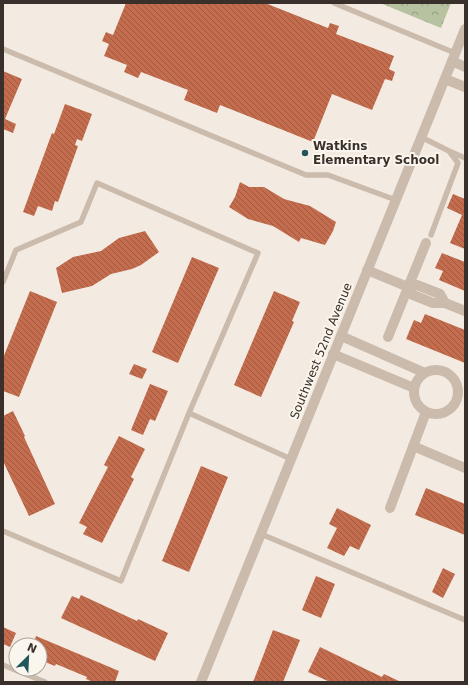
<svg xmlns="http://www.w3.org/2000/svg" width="468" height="685" viewBox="0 0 468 685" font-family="'DejaVu Sans',sans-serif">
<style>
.forest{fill:url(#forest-crowns)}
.building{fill:url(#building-back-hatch)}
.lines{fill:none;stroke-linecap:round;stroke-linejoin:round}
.service{stroke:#cbbbac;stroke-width:5.5}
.minor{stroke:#cbbbac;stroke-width:10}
.tertiary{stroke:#cbbbac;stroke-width:10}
.poi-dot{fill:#21565b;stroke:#faf5ed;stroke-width:1.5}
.labels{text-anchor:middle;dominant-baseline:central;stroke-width:4;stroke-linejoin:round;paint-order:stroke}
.poi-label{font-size:12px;font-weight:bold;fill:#3a302b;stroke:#faf5ed;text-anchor:start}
.street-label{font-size:12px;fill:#3a302b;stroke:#faf5ed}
</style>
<defs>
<pattern id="forest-crowns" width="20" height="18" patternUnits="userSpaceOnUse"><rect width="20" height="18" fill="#b6c2a0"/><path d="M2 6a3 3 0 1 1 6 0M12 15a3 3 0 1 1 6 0" fill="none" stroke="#959e83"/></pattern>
<pattern id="building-back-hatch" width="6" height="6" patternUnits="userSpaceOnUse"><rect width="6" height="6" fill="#c46d4e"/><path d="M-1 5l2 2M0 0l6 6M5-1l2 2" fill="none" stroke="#a05a41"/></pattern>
</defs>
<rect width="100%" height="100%" fill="#f3ebe1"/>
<!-- forest -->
<path class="forest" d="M 380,3 L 451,3 L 441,28 Z"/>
<!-- building -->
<path class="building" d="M 126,3 L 265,3 L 328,28 L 330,23 L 339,26 L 336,34 L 394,56 L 389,69 L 395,72 L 392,81 L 385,79 L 372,110 L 332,94 L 313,142 L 220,105 L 217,113 L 184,100 L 188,90 L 141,72 L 138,78 L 124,72 L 127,65 L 104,56 L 109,44 L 102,41 L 106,32 L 113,35 Z
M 3,71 L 22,79 L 5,119 L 16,124 L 13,133 L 3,129 Z
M 65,104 L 92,114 L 82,141 L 77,139 L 75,145 L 78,146 L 58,202 L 55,201 L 52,211 L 38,206 L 34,216 L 23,212 L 52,133 L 54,134 Z
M 240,182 L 249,187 L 264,187 L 284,199 L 310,206 L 336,222 L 333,231 L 325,245 L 301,238 L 299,242 L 273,226 L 248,219 L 229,207 L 235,197 Z
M 453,194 L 465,199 L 465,249 L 450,243 L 462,215 L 447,208 Z
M 145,231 L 159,252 L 141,265 L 132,269 L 111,274 L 92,286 L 62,293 L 56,268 L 73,257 L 101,251 L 119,238 Z
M 442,253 L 465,262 L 465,291 L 439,280 L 443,271 L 435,268 Z
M 192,257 L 219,268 L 178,363 L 152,352 Z
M 30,291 L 57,302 L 19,397 L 3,391 L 3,358 Z
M 274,291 L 300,302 L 292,321 L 294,322 L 261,397 L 234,385 Z
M 425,314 L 465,330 L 465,363 L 406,339 L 414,320 L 421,323 Z
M 134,364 L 147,369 L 142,379 L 129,374 Z
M 150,384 L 168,391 L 155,421 L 150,419 L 143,435 L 131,430 Z
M 13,411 L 25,436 L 24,437 L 55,504 L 29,516 L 3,461 L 3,416 Z
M 119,436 L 145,449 L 131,477 L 134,479 L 102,543 L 83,534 L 87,527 L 79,523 L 108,467 L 104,465 Z
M 201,466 L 228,477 L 189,572 L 162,561 Z
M 426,488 L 465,504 L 465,535 L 415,515 Z
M 337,508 L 371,525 L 359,550 L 350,546 L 344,556 L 327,548 L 337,528 L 329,524 Z
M 443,568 L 455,574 L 443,598 L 432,592 Z
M 316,576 L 335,584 L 321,618 L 302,610 Z
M 81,595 L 137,621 L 138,619 L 168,633 L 155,661 L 61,618 L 72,596 L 79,599 Z
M 3,627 L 16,633 L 10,647 L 3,644 Z
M 273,630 L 300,640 L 283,682 L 253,682 Z
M 36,636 L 119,671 L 115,682 L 93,682 L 86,679 L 87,677 L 56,664 L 55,666 L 40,660 L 40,645 L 33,645 Z
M 320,647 L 382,677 L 384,674 L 401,682 L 330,682 L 308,672 Z"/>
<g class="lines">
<!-- service -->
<path class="service" d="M 334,3 L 455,53
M 3,49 L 306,175 L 328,175 L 396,200
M 421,137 L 449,151 L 465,158
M 431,235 L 458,163 L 449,151
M 3,282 L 16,250 L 81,222 L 97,183 L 258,253 L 189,413 L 121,581 L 3,531
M 189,413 L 291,459
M 261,534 L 465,620
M 3,665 L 45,682"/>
<!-- minor -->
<path class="minor" d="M 452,61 L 465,67
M 445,79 L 465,87
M 367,270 L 408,287 L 413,295 L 433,303 L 445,303 L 465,311
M 408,287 L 417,285 L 440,294 L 445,303
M 341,336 L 425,373
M 388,337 L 426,243
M 333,354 L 414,388
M414 392a22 22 0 1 1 44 0a22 22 0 1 1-44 0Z
M 413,446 L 465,468
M 390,508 L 426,412"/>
<!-- tertiary -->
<path class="tertiary" d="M 201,682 L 465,29"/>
</g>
<!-- markers -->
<circle class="poi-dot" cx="305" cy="153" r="4"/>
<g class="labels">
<!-- poi labels -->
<g class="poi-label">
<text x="313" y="146">Watkins<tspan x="313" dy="14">Elementary School</tspan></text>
</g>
<!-- street labels -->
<g class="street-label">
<text transform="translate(321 351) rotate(-68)">Southwest 52nd Avenue</text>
</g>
</g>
<!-- border -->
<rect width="468" height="685" fill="none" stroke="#3a302b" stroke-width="8"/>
<!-- north arrow -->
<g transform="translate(28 657) rotate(24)"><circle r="19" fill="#faf5ed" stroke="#ada69f"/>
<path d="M0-3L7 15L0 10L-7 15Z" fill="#21565b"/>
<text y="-6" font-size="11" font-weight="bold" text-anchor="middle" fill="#3a302b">N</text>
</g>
</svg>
